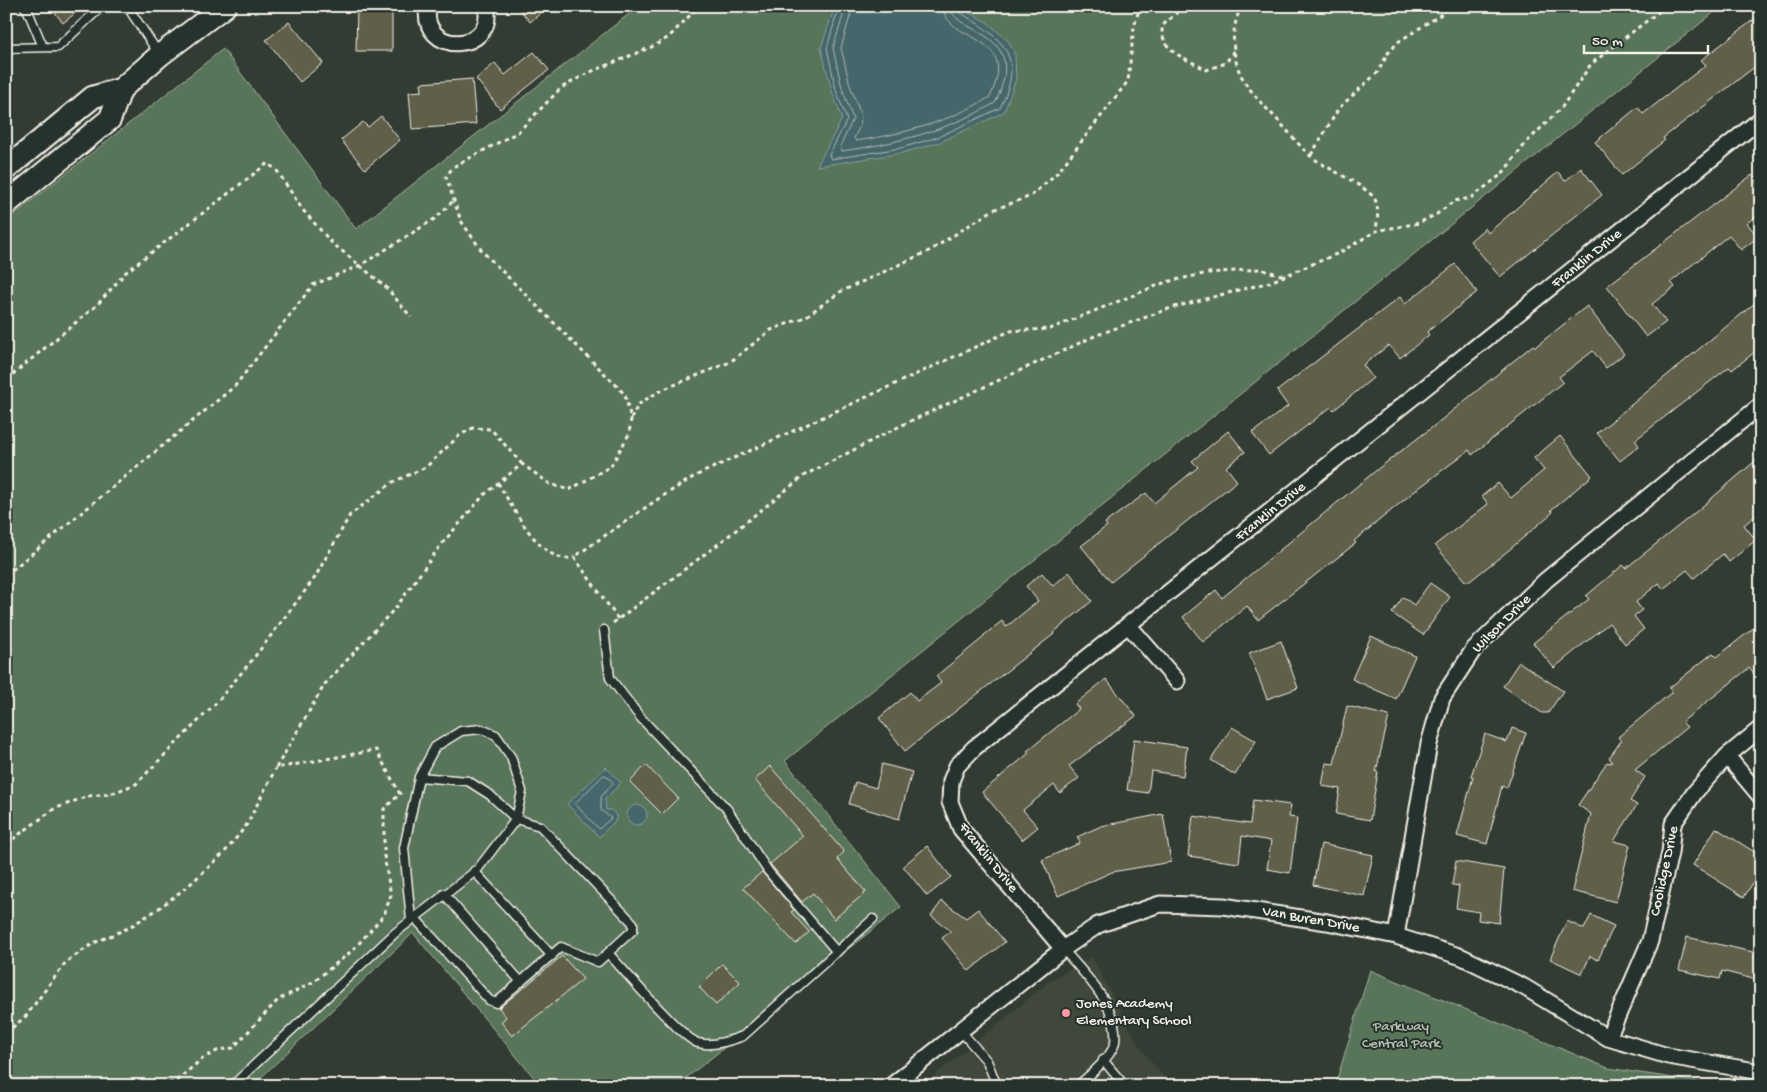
<svg xmlns="http://www.w3.org/2000/svg" width="1767" height="1092" viewBox="0 0 1767 1092" font-family="'Gochi Hand',sans-serif">
<style>
.built{fill:#40463a}
.green{fill:#58745a;stroke:#a6b2a1}
.water{fill:#44666b;stroke:#8a9e9d}
.lines{fill:none;stroke-linecap:round;stroke-linejoin:round}
.shore{stroke:#aeb9b6;stroke-width:1}
.building{fill:#605f4a;stroke:#f4f1e8}
.service-casing{stroke:#f4f1e8;stroke-width:11}
.minor-casing{stroke:#f4f1e8;stroke-width:19}
.secondary-casing{stroke:#f4f1e8;stroke-width:25}
.path{stroke:#f4f1e8;stroke-width:3;stroke-dasharray:4 4;stroke-linecap:butt}
.service{stroke:#26332d;stroke-width:8}
.minor{stroke:#26332d;stroke-width:15}
.secondary{stroke:#26332d;stroke-width:21}
.poi-dot{fill:#ff9aa2;stroke:#26332d;stroke-width:2}
.labels{text-anchor:middle;dominant-baseline:central;stroke-width:4;stroke-linejoin:round;paint-order:stroke}
.street-label{font-size:15px;fill:#f4f1e8;stroke:#26332d}
.poi-label{font-size:15px;fill:#f4f1e8;stroke:#26332d;text-anchor:start}
.park-label{font-size:15px;fill:#b6bfaf;stroke:#26332d}
</style>
<rect width="100%" height="100%" fill="#323c33"/>
<filter id="ink" filterUnits="userSpaceOnUse"><feTurbulence type="fractalNoise" baseFrequency=".02" numOctaves="2"/><feDisplacementMap in="SourceGraphic" scale="10" xChannelSelector="R" yChannelSelector="G"/><feConvolveMatrix kernelMatrix="1 2 1 2 8 2 1 2 1" color-interpolation-filters="sRGB"/></filter>
<g filter="url(#ink)">
<!-- built -->
<path class="built" d="M 1092,957 L 1140,1047 L 1171,1086 L 922,1086 L 1051,980 Z"/>
<!-- green -->
<path class="green" d="M 639,6 L 1722,6 L 785,761 L 901,907 L 676,1086 L 541,1086 L 413,933 L 252,1086 L 6,1086 L 6,221 L 223,49 L 356,229 Z
M 1370,970 L 1608,1068 L 1725,1086 L 1335,1086 Z"/>
<!-- water -->
<path class="water" d="M 835,6 L 956,6 L 987,22 L 1009,42 L 1015,55 L 1016,79 L 1004,112 L 940,142 L 902,153 L 817,166 L 842,119 L 832,91 L 821,48 Z
M 606,767 L 621,783 L 605,799 L 606,810 L 611,810 L 616,815 L 616,820 L 599,837 L 567,804 Z
M627 815a10 10 0 1 1 20 0a10 10 0 1 1-20 0Z"/>
<g class="lines">
<!-- shore -->
<path class="shore" d="M 839,6 L 827,48 L 836,90 L 847,120 L 829,155 L 831,159 L 901,148 L 938,137 L 1000,108 C 1026,56 1003,38 959,12 L 957,6
M 846,6 L 833,48 L 842,88 L 853,119 L 840,147 L 842,151 C 898,143 946,131 995,103 C 1032,27 952,36 950,6
M 853,6 L 841,48 L 850,85 L 861,116 L 860,126 L 854,138 L 856,141 C 903,134 949,122 990,97 C 1022,30 944,44 943,6
M 604,775 L 607,776 L 613,783 L 601,797 L 601,810 L 611,818 L 599,829 L 575,804 Z"/>
</g>
<!-- building -->
<path class="building" d="M 50,6 L 84,6 L 63,23 Z
M 357,6 L 392,6 L 392,51 L 356,51 Z
M 517,6 L 549,6 L 530,22 Z
M 1761,14 L 1761,62 L 1663,138 L 1665,140 L 1622,175 L 1595,142 L 1638,107 L 1643,114 L 1706,65 L 1701,60 Z
M 289,22 L 323,63 L 300,82 L 266,40 Z
M 534,52 L 549,70 L 500,109 L 476,79 L 495,63 L 505,75 Z
M 472,79 L 476,124 L 412,129 L 409,92 L 422,91 L 421,83 Z
M 381,116 L 400,140 L 365,169 L 341,140 L 363,122 L 368,127 Z
M 1581,168 L 1602,195 L 1500,277 L 1470,241 L 1485,228 L 1488,233 L 1558,172 L 1565,181 Z
M 1752,175 L 1761,186 L 1761,212 L 1747,223 L 1758,237 L 1741,250 L 1729,235 L 1671,282 L 1675,287 L 1652,304 L 1666,322 L 1646,337 L 1607,286 Z
M 1455,264 L 1477,292 L 1427,332 L 1429,335 L 1400,358 L 1389,345 L 1363,365 L 1373,378 L 1334,410 L 1331,407 L 1269,455 L 1252,433 L 1288,406 L 1277,391 L 1400,297 L 1405,304 Z
M 1761,298 L 1761,347 L 1732,370 L 1729,367 L 1635,440 L 1639,446 L 1620,461 L 1597,433 Z
M 1587,306 L 1624,354 L 1606,368 L 1593,351 L 1559,377 L 1563,382 L 1472,455 L 1469,450 L 1415,491 L 1354,541 L 1356,543 L 1258,620 L 1247,606 L 1203,642 L 1183,617 L 1216,590 L 1222,598 L 1379,468 L 1435,425 L 1533,345 L 1535,347 Z
M 1228,431 L 1245,452 L 1226,467 L 1237,481 L 1111,582 L 1081,546 L 1107,526 L 1105,523 L 1146,493 L 1154,503 L 1198,467 L 1192,461 Z
M 1560,436 L 1592,476 L 1551,510 L 1553,512 L 1509,550 L 1470,581 L 1465,581 L 1435,545 L 1488,504 L 1482,496 L 1498,483 L 1511,498 L 1544,470 L 1534,458 Z
M 1761,456 L 1761,511 L 1744,525 L 1756,540 L 1729,562 L 1723,554 L 1694,578 L 1687,570 L 1663,589 L 1659,583 L 1636,602 L 1642,610 L 1634,616 L 1644,629 L 1625,644 L 1609,623 L 1554,668 L 1533,643 L 1589,599 L 1586,596 L 1623,565 L 1626,568 L 1691,516 Z
M 1069,572 L 1092,601 L 1053,633 L 1054,634 L 905,751 L 879,718 L 910,692 L 917,701 L 941,683 L 936,676 L 984,637 L 983,636 L 1002,621 L 1006,627 L 1038,601 L 1026,586 L 1042,573 L 1053,586 Z
M 1430,583 L 1450,597 L 1423,635 L 1392,613 L 1403,597 L 1414,605 Z
M 1761,622 L 1761,682 L 1749,668 L 1682,722 L 1687,727 L 1635,770 L 1645,777 L 1630,801 L 1637,805 L 1614,841 L 1630,845 L 1616,902 L 1572,891 L 1591,814 L 1578,805 L 1607,762 L 1611,763 L 1612,761 L 1609,758 L 1621,741 L 1618,737 L 1672,692 L 1669,688 L 1713,653 L 1717,657 Z
M 1371,636 L 1415,656 L 1396,699 L 1352,679 Z
M 1281,641 L 1298,688 L 1267,699 L 1249,653 Z
M 1519,662 L 1563,691 L 1548,713 L 1542,713 L 1503,686 Z
M 1106,679 L 1136,716 L 1069,766 L 1079,778 L 1060,793 L 1054,785 L 1023,810 L 1038,827 L 1022,840 L 982,792 L 1029,753 L 1027,751 L 1079,709 L 1075,704 Z
M 1347,706 L 1389,716 L 1376,772 L 1378,772 L 1370,820 L 1336,814 L 1340,789 L 1322,786 L 1326,763 L 1334,764 Z
M 1232,727 L 1256,741 L 1235,775 L 1211,760 Z
M 1512,728 L 1526,733 L 1507,788 L 1502,786 L 1487,844 L 1457,836 L 1473,777 L 1471,776 L 1485,734 L 1507,742 Z
M 1134,739 L 1187,747 L 1183,776 L 1151,771 L 1148,793 L 1127,790 Z
M 882,764 L 912,772 L 899,819 L 849,804 L 855,782 L 876,788 Z
M 646,765 L 678,798 L 662,814 L 630,782 Z
M 770,766 L 844,852 L 837,859 L 866,892 L 834,919 L 813,893 L 802,902 L 770,864 L 803,836 L 755,780 Z
M 1253,800 L 1291,805 L 1289,817 L 1297,818 L 1290,873 L 1267,869 L 1271,841 L 1242,836 L 1239,863 L 1188,856 L 1193,816 L 1250,824 Z
M 1163,814 L 1171,862 L 1112,872 L 1058,896 L 1042,860 L 1080,843 L 1077,837 L 1101,826 Z
M 1716,828 L 1761,856 L 1761,870 L 1744,897 L 1693,865 Z
M 1321,844 L 1373,855 L 1364,896 L 1313,885 Z
M 927,846 L 951,877 L 927,896 L 903,866 Z
M 1456,861 L 1504,869 L 1499,923 L 1478,920 L 1479,912 L 1456,908 L 1459,886 L 1452,885 Z
M 762,872 L 794,910 L 791,912 L 809,932 L 796,944 L 743,888 Z
M 942,901 L 966,918 L 978,909 L 1005,942 L 969,971 L 942,938 L 951,931 L 931,916 Z
M 1591,915 L 1614,926 L 1598,960 L 1590,956 L 1582,974 L 1550,959 L 1567,921 L 1584,929 Z
M 1687,937 L 1761,954 L 1761,981 L 1722,971 L 1720,979 L 1679,970 Z
M 562,956 L 583,979 L 512,1036 L 501,1022 L 506,1017 L 499,1008 Z
M 722,964 L 740,982 L 716,1005 L 699,987 Z"/>
<g class="lines">
<defs>
<path id="service" d="M 24,6 L 28,11 L 43,47
M 127,6 L 159,54
M 6,48 L 58,47 L 102,6
M 604,630 L 610,678 L 640,717 L 727,809 L 768,871 L 837,952
M 474,871 L 552,956
M 444,894 L 521,982
M 414,917 L 489,1000 L 496,1003 L 561,947 L 598,962 L 633,930 L 633,923 L 540,826 L 516,819 L 490,795 L 468,781 L 419,777
M 1063,949 C 1084,974 1119,1006 1115,1042 C 1113,1056 1088,1077 1077,1086
M 608,953 C 623,969 681,1038 698,1043 C 712,1047 730,1041 743,1036 L 873,919
M 960,1030 L 987,1061 L 997,1086
M 1103,1060 L 1125,1086
M 232,1086 L 395,933 L 477,870 L 516,819 L 522,791 L 511,757 L 496,735 L 481,729 L 461,731 L 435,747 L 419,777 L 404,848 L 411,920"/>
<path id="minor" d="M 428,6 C 419,56 497,54 486,6
M 1129,626 L 1177,681
M 1727,756 L 1761,797
M 1396,936 L 1429,744 L 1442,698 L 1474,649 L 1546,580 L 1761,405
M 1063,949 L 961,829 L 950,802 L 951,781 L 957,766 L 974,748 L 1761,119
M 1608,1038 L 1650,941 L 1670,853 L 1673,824 L 1695,792 L 1727,756 L 1761,728
M 891,1086 L 1063,949 L 1098,925 L 1160,904 L 1223,906 L 1327,922 L 1396,936 L 1462,957 L 1524,987 L 1608,1038 L 1668,1056 L 1761,1072"/>
<path id="secondary" d="M 6,169 L 93,97 L 121,89 L 160,55 L 225,6
M 6,204 L 110,119 L 121,89"/>
</defs>
<!-- service casing -->
<use href="#service" class="service-casing"/>
<!-- minor casing -->
<use href="#minor" class="minor-casing"/>
<!-- secondary casing -->
<use href="#secondary" class="secondary-casing"/>
<!-- path -->
<path class="path" d="M 1184,6 L 1162,26 C 1161,54 1186,57 1206,70 L 1226,63 L 1234,50
M 1242,6 C 1231,25 1231,53 1240,73 C 1249,93 1270,111 1284,127 C 1294,138 1304,152 1316,160 C 1330,170 1366,186 1374,198 C 1380,206 1377,222 1376,231
M 1311,155 L 1339,108 L 1378,72 L 1388,53 L 1398,42 L 1443,13 L 1449,6
M 6,380 L 97,305 L 126,272 L 268,163 L 278,172 L 302,209 L 331,242 L 386,287 L 411,317
M 631,419 L 638,405 L 645,400 L 662,390 L 730,362 L 771,330 L 805,317 L 840,292 L 931,250 L 993,210 L 1031,196 L 1058,172 L 1128,81 L 1134,27 L 1140,6
M 498,483 C 512,505 542,568 574,557
M 6,575 L 235,386 L 313,285 L 361,265 L 436,218 L 453,201
M 618,619 L 574,557 L 655,501 L 695,476 L 1010,331 L 1050,329 L 1166,282 L 1208,273 L 1260,269 L 1285,276
M 613,623 L 717,545 L 805,475 L 904,424 L 1097,335 L 1171,308 L 1270,282 L 1339,253 L 1376,231 L 1419,223 L 1437,214 L 1454,201 L 1471,198 L 1502,174 L 1526,143 L 1562,107 L 1591,64 L 1666,6
M 400,794 L 376,750 L 276,768 L 325,684 L 397,606 L 440,546 L 484,495 L 522,464 L 550,484 L 569,490 L 611,466 L 629,434 L 631,419 L 625,395 L 618,387 L 482,251 L 461,221 L 446,177 L 453,167 L 518,132 L 561,88 L 588,73 L 654,46 L 669,37 L 699,6
M 6,844 L 54,809 L 88,796 L 110,794 L 136,784 L 217,702 L 253,659 L 314,579 L 350,515 L 393,482 L 426,467 L 460,435 L 473,428 L 491,429 L 522,464
M 6,1033 L 26,1016 L 66,962 L 94,943 L 128,928 L 158,909 L 188,886 L 224,853 L 246,826 L 276,768
M 145,1086 L 175,1082 L 203,1058 L 219,1050 L 233,1048 L 278,1000 L 313,982 L 353,950 L 384,915 L 391,895 L 384,856 L 384,809 L 401,793"/>
<!-- service -->
<use href="#service" class="service"/>
<!-- minor -->
<use href="#minor" class="minor"/>
<!-- secondary -->
<use href="#secondary" class="secondary"/>
</g>
</g>
<!-- markers -->
<circle class="poi-dot" cx="1066" cy="1013" r="5"/>
<g class="labels">
<!-- street labels -->
<g class="street-label">
<text transform="translate(1587 259) rotate(-39)">Franklin Drive</text>
<text transform="translate(1271 512) rotate(-39)">Franklin Drive</text>
<text transform="translate(1502 624) rotate(-45)">Wilson Drive</text>
<text transform="translate(988 858) rotate(51)">Franklin Drive</text>
<text transform="translate(1665 871) rotate(-78)">Coolidge Drive</text>
<text transform="translate(1311 920) rotate(10)">Van Buren Drive</text>
</g>
<!-- poi labels -->
<g class="poi-label">
<text x="1076" y="1004">Jones Academy<tspan x="1076" dy="17">Elementary School</tspan></text>
</g>
<!-- park labels -->
<g class="park-label">
<text x="1401" y="1027">Parkway<tspan x="1401" dy="17">Central Park</tspan></text>
</g>
</g>
<!-- margin -->
<rect width="1767" height="1092" fill="none" stroke="#26332d" stroke-width="25"/>
<rect x="12" y="12" width="1742" height="1067" fill="none" stroke="#f4f1e8" stroke-width="2" filter="url(#ink)"/>
<!-- scale -->
<path d="M1584 45v8h124v-8" fill="none" stroke="#f4f1e8" stroke-width="2.5"/>
<text x="1592" y="45" font-size="15" fill="#f4f1e8" stroke="#26332d" stroke-width="4" paint-order="stroke">50 m</text>
</svg>
